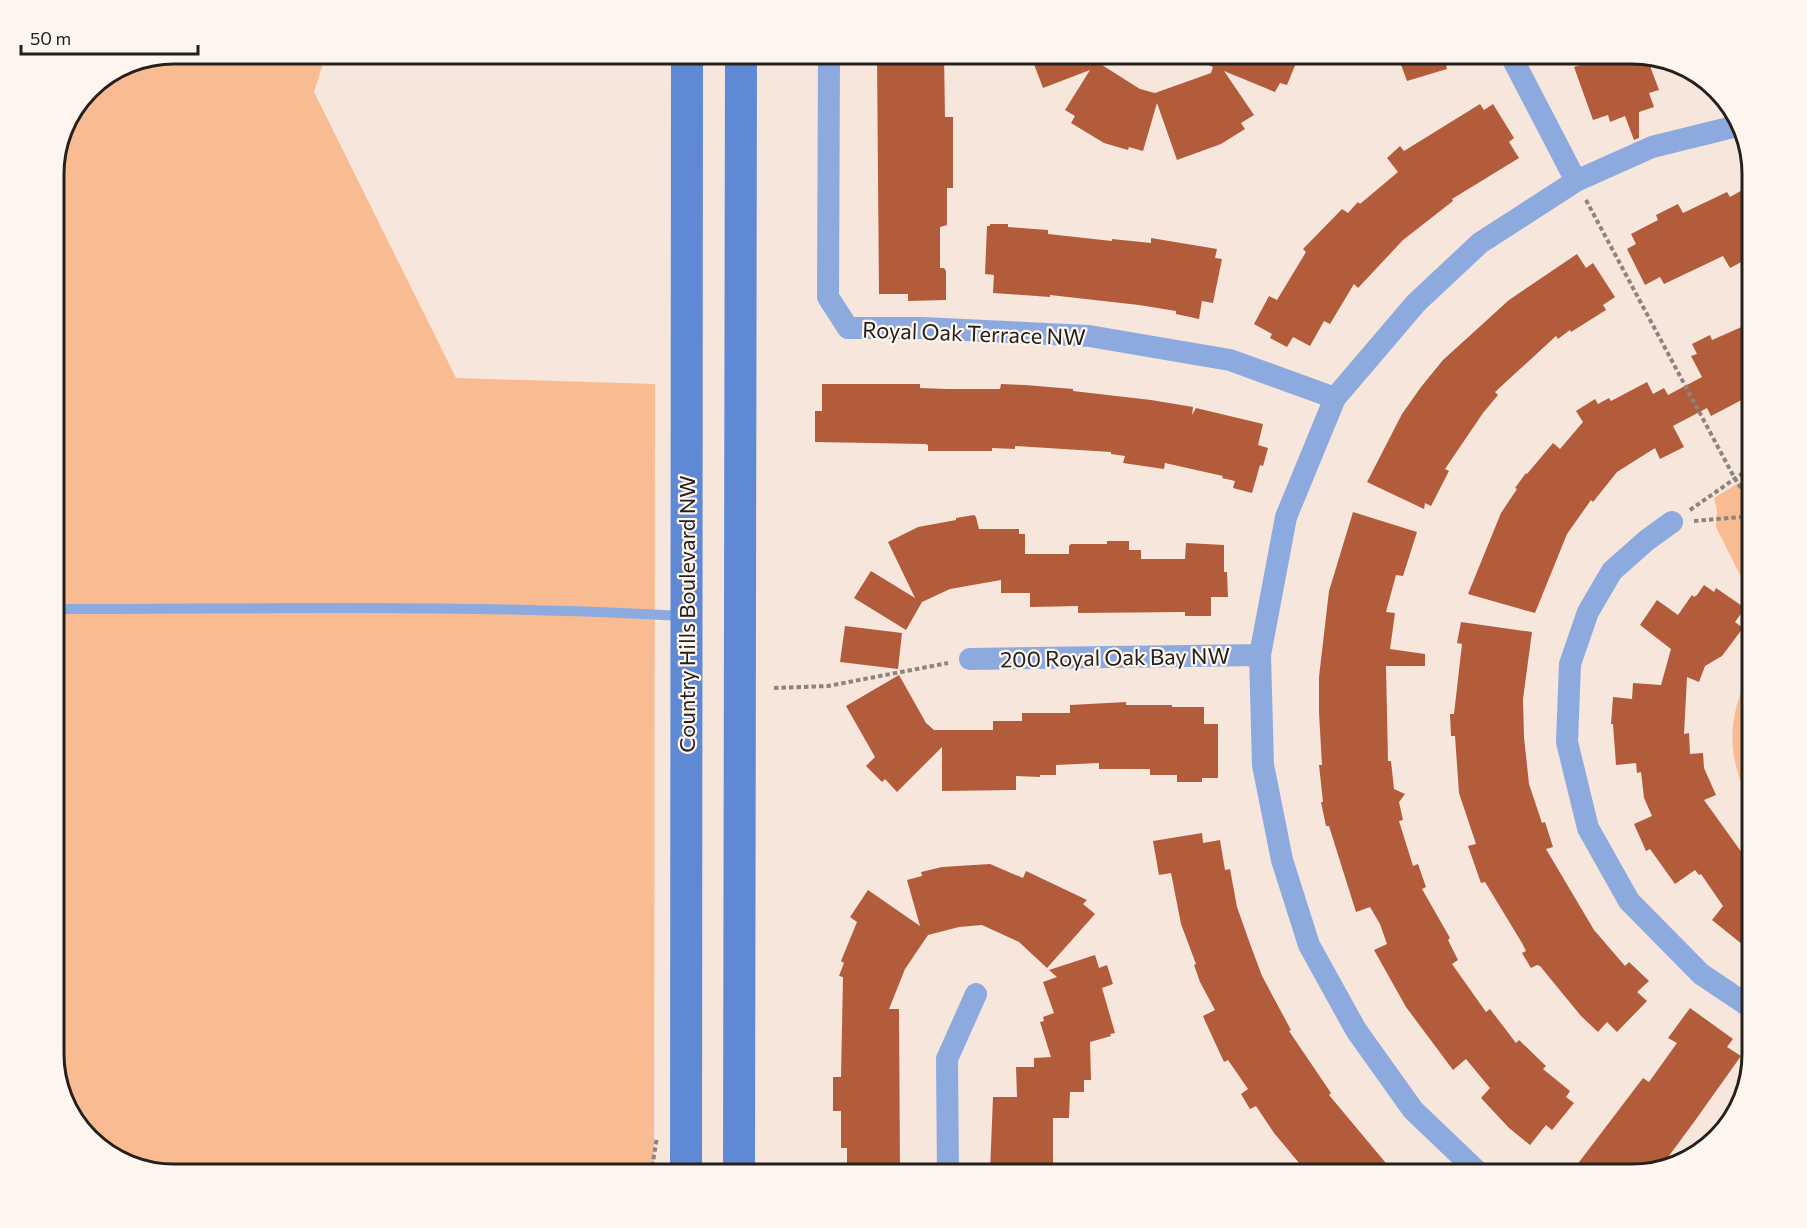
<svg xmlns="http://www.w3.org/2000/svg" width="1807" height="1228" viewBox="0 0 1807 1228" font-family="Commissioner,sans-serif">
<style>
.green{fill:#f9bc92}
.building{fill:#b35c3b}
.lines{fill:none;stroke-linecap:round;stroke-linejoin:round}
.path{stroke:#8e847d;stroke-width:4;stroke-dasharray:4.5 3;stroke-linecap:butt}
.lane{stroke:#8daade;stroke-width:10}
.street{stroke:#8daade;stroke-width:22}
.secondary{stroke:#6089d5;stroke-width:32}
.labels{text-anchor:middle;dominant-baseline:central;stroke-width:4.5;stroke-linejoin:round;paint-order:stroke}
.street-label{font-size:22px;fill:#25201c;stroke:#fff5ef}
.rim{fill:none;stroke:#25201c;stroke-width:3}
</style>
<rect width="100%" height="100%" fill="#f6e6dc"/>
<!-- green -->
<path class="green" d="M 174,54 L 326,54 L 314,92 L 456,378 L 655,384 L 654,1174 L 174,1174 L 107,1154 L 70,1113 L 54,1061 L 54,167 L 63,128 L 90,89 L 129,63 Z
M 1753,474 L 1753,601 L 1716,527 L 1717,510 L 1714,498 Z
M 1753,668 L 1753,806 C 1725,760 1726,714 1753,668 Z"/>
<!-- building -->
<path class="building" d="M 877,54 L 944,54 L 945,117 L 953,117 L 953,188 L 947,188 L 947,225 L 940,227 L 940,268 L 944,268 L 946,271 L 946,300 L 908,301 L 908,294 L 879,294 Z
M 1045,54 L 1128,54 L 1128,56 L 1102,65 L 1140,89 L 1155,93 L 1211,73 L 1213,67 L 1184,54 L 1273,54 L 1296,63 L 1287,85 L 1280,83 L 1275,92 L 1224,71 L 1254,115 L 1241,123 L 1245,129 L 1221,144 L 1177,160 L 1157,103 L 1143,151 L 1129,147 L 1128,150 L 1104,143 L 1071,123 L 1075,116 L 1065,110 L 1090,70 L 1043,88 L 1032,59 Z
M 1397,54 L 1444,54 L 1447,69 L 1407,81 Z
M 1591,54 L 1633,54 L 1647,58 L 1659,90 L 1649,93 L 1654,107 L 1639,112 L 1639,138 L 1634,140 L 1625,116 L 1610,122 L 1608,115 L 1593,120 L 1574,67 L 1593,61 Z
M 1480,104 L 1484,110 L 1493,104 L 1514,138 L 1509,142 L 1519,158 L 1452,199 L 1453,201 L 1403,240 L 1358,288 L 1354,284 L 1330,324 L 1324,321 L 1310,346 L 1293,337 L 1287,347 L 1270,338 L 1272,334 L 1254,324 L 1269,296 L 1277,300 L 1306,252 L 1303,249 L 1342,209 L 1348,213 L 1358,202 L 1360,204 L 1398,172 L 1387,158 L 1400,146 L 1404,151 Z
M 1753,184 L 1753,256 L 1730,268 L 1723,256 L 1664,284 L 1660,277 L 1645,285 L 1627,249 L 1636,244 L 1631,234 L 1658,220 L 1656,215 L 1678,204 L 1683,213 L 1727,192 L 1730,197 Z
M 990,224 L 1008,224 L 1008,227 L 1021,228 L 1048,230 L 1048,234 L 1112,241 L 1112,239 L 1151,243 L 1151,238 L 1217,249 L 1215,258 L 1222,259 L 1213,303 L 1202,301 L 1199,319 L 1176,314 L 1176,311 L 1139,305 L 1050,295 L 1050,297 L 993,293 L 994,275 L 985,274 L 987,226 L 990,226 Z
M 1577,254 L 1586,268 L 1593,263 L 1615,297 L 1603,305 L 1606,310 L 1571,332 L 1570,330 L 1558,339 L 1556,336 L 1495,392 L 1498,395 L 1483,413 L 1445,469 L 1449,471 L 1431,506 L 1425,503 L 1424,509 L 1367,482 L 1402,414 L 1421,387 L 1443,360 L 1509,300 Z
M 1753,322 L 1753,394 L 1711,416 L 1707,408 L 1673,426 L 1684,447 L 1660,459 L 1655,448 L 1617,472 L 1593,502 L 1591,500 L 1567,534 L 1535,613 L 1468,594 L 1501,513 L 1517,489 L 1515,488 L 1526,473 L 1527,474 L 1553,443 L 1560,449 L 1583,422 L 1576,411 L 1595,399 L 1598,404 L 1609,398 L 1611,401 L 1647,382 L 1653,394 L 1664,388 L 1668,395 L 1702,377 L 1691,356 L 1697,354 L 1692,344 L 1710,335 L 1712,340 Z
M 822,384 L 920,384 L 920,388 L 947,389 L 1000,389 L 1001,384 L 1025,385 L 1073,389 L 1073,391 L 1151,400 L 1193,407 L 1192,415 L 1196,408 L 1263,424 L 1258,445 L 1268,448 L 1263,466 L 1260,465 L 1252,493 L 1233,488 L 1235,481 L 1222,478 L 1223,476 L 1165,463 L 1164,469 L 1123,463 L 1125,456 L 1111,454 L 1111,452 L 1015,446 L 1015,449 L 992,448 L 992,451 L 928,451 L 928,445 L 925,444 L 815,442 L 815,411 L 822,411 Z
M 1353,512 L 1417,532 L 1403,576 L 1396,575 L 1386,612 L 1395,613 L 1390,649 L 1425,654 L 1425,666 L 1386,666 L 1388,761 L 1391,761 L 1394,789 L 1405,794 L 1399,802 L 1403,820 L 1399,821 L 1413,866 L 1418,864 L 1426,887 L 1422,889 L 1450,938 L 1448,940 L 1458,960 L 1452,964 L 1486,1012 L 1490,1009 L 1516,1043 L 1519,1040 L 1546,1066 L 1543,1069 L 1570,1091 L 1566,1097 L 1574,1103 L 1552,1130 L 1546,1125 L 1530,1145 L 1509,1128 L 1481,1098 L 1490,1088 L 1466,1059 L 1453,1070 L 1406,1007 L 1374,950 L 1387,944 L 1380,924 L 1370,907 L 1356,912 L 1329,826 L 1326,826 L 1321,802 L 1323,802 L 1319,765 L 1322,765 L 1319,713 L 1319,677 L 1329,591 Z
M 974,515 L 976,517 L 979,529 L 1019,529 L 1019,534 L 1025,534 L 1025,554 L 1069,554 L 1069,546 L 1071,544 L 1107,544 L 1107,541 L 1129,541 L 1129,550 L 1141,550 L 1141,559 L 1185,559 L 1186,543 L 1224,545 L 1224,572 L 1227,572 L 1228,597 L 1211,597 L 1211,616 L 1185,616 L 1185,612 L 1078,613 L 1078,606 L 1030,607 L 1030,593 L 1001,593 L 1001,580 L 950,589 L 922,602 L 906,630 L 854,598 L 871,571 L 915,598 L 888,542 L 918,527 L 956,520 L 956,518 Z
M 1704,585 L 1714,592 L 1716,588 L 1745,608 L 1735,622 L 1743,628 L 1722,656 L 1705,666 L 1699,682 L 1687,677 L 1684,734 L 1689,733 L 1690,754 L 1703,753 L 1704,768 L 1716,795 L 1704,800 L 1745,857 L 1753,863 L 1753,953 L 1712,920 L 1723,906 L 1701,874 L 1699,875 L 1695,870 L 1675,884 L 1650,849 L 1646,851 L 1634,824 L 1652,816 L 1644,798 L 1641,772 L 1637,773 L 1636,763 L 1616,765 L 1613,724 L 1611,724 L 1613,697 L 1632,699 L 1633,683 L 1661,685 L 1671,649 L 1640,625 L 1657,600 L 1678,615 L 1692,595 L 1694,597 L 1697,595 Z
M 1461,622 L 1532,632 L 1523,699 L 1524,737 L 1529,784 L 1542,823 L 1545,822 L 1553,847 L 1546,849 L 1594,930 L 1625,966 L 1629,962 L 1649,981 L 1637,992 L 1647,1001 L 1617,1032 L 1607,1022 L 1598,1032 L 1581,1016 L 1540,966 L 1537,965 L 1531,968 L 1522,953 L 1526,951 L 1522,943 L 1485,882 L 1481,883 L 1468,846 L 1476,844 L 1459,793 L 1455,736 L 1451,736 L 1450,714 L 1454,714 L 1462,644 L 1457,643 Z
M 845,626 L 902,633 L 898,669 L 840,662 Z
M 899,675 L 926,723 L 934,730 L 993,730 L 993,721 L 1022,721 L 1022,713 L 1070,713 L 1070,705 L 1126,702 L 1126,705 L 1172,705 L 1172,707 L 1204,707 L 1204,724 L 1218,724 L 1218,778 L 1202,778 L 1202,782 L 1177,782 L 1177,775 L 1150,775 L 1150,769 L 1099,769 L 1099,763 L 1056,765 L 1056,775 L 1040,775 L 1040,777 L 1016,776 L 1016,790 L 942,791 L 942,747 L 897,792 L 885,779 L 882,782 L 866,766 L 875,757 L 846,706 Z
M 1202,833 L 1203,843 L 1220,840 L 1225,870 L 1230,869 L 1237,907 L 1249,941 L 1262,976 L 1291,1030 L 1289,1031 L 1331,1093 L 1329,1095 L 1395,1174 L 1316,1174 L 1310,1166 L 1305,1170 L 1274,1133 L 1256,1106 L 1250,1109 L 1241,1094 L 1248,1089 L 1228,1060 L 1224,1062 L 1206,1023 L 1203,1016 L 1215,1010 L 1200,982 L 1194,965 L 1196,964 L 1181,924 L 1171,873 L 1159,875 L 1153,841 Z
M 990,864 L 1023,878 L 1026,871 L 1087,900 L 1083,904 L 1095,914 L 1047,968 L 1019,942 L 982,925 L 959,927 L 928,935 L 905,969 L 889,1009 L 899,1009 L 900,1174 L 847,1174 L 847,1148 L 841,1148 L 841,1111 L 833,1111 L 833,1077 L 841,1077 L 843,977 L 839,976 L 844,963 L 841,961 L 857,922 L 850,917 L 868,890 L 920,926 L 907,880 L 922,876 L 921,872 L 942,867 Z
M 1095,955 L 1099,968 L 1107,965 L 1113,984 L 1102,988 L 1115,1033 L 1110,1034 L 1111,1036 L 1090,1042 L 1091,1080 L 1084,1080 L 1084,1092 L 1070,1092 L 1069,1118 L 1053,1118 L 1053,1169 L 1048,1169 L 1048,1174 L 990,1172 L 993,1097 L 1017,1097 L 1016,1067 L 1034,1067 L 1034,1058 L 1051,1057 L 1040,1022 L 1044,1021 L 1043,1017 L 1054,1013 L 1043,982 L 1057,977 L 1049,970 Z
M 1690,1008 L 1733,1039 L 1727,1047 L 1741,1056 L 1694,1122 L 1660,1168 L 1633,1174 L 1570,1174 L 1643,1078 L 1649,1082 L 1677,1043 L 1668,1038 Z"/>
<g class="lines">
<!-- path -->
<path class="path" d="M 1586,200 L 1734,477 L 1753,507
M 1690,510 L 1753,466
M 1694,521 L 1753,516
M 774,688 L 828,686 L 948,663
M 651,1174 L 657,1137"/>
<!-- lane -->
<path class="lane" d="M 54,609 C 264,609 474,604 683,616"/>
<!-- street -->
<path class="street" d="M 829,54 L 828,297 L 848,328 L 922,328 L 1089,336 L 1230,360 L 1335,398
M 1510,54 L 1576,181
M 1672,522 L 1647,540 L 1612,571 L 1588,612 L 1570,664 L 1567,742 L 1588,828 L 1629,901 L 1701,974 L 1753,1009
M 970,659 L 1260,655
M 948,1174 L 947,1059 L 976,994
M 1480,1174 L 1413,1110 L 1356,1030 L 1309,945 L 1282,860 L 1263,765 L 1260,655 L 1286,517 L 1335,398 L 1416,303 L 1480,243 L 1576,181 L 1652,147 L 1741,125"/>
<!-- secondary -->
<path class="secondary" d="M 686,1174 L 687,54
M 739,1174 L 741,54"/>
</g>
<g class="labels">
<!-- street labels -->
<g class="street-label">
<text transform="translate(974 333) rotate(2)">Royal Oak Terrace NW</text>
<text transform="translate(686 614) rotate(-90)">Country Hills Boulevard NW</text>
<text transform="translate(1115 657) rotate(-1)">200 Royal Oak Bay NW</text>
</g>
</g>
<!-- crop -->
<path d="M0 0H1807V1228H0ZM174 64H1632A110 110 0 0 1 1742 174V1054A110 110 0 0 1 1632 1164H174A110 110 0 0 1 64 1054V174A110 110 0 0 1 174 64Z" fill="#fff5ef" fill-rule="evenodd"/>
<path class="rim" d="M174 64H1632A110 110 0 0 1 1742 174V1054A110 110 0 0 1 1632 1164H174A110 110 0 0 1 64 1054V174A110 110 0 0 1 174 64Z"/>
<!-- scale -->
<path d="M21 45v9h177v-9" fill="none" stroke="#25201c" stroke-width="3"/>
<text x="30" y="45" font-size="18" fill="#25201c" stroke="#fff5ef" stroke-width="4.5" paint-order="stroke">50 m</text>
</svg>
